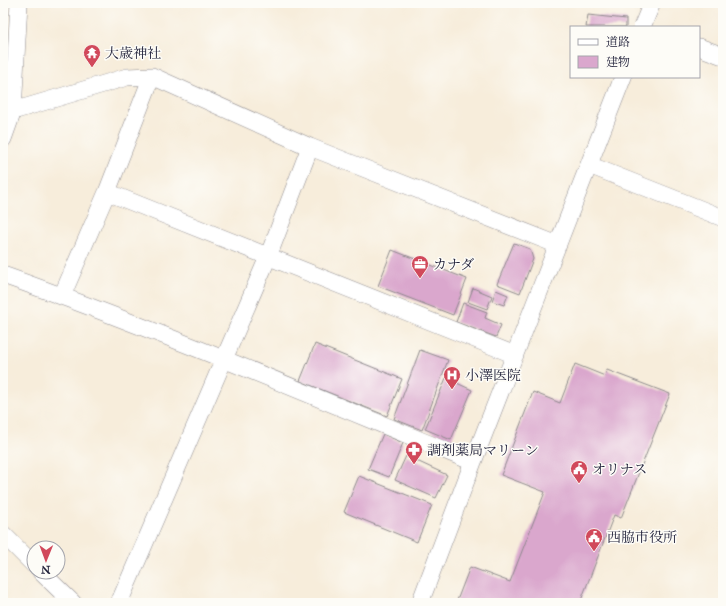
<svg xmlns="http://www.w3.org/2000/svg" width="726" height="606" viewBox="0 0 726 606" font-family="'IM FELL Great Primer','Noto Serif JP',serif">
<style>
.building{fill:#daa7cd}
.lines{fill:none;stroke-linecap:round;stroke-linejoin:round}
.minor-casing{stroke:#8c888b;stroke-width:18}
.minor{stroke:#fff;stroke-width:17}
.labels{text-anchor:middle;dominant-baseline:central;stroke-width:3;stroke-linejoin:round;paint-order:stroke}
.poi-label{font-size:14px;fill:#22223b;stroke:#fdfcf7;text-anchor:start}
</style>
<rect width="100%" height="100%" fill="#fdfcf7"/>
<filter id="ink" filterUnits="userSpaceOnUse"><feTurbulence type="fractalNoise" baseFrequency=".025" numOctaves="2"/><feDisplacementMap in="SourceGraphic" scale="8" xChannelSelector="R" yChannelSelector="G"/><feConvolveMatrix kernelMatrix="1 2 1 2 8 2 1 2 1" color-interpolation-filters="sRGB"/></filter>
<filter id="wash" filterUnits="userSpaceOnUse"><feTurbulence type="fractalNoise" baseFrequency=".012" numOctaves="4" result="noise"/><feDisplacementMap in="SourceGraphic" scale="16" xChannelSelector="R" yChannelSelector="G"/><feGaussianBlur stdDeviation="0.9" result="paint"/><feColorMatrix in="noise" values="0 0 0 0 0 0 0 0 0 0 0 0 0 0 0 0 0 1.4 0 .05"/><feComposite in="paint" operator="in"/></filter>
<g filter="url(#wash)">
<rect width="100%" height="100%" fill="#f7eddb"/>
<g id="blocks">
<!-- building -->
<path class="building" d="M 630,3 L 643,3 L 643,5 L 630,4 Z
M 588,15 L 626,19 L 626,27 L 586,27 Z
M 514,243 L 530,249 L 533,259 L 520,293 L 497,284 Z
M 392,250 L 467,279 L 453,315 L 378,286 Z
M 473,288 L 492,296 L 487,309 L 468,302 Z
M 496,290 L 508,295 L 504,305 L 492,301 Z
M 463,303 L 487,312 L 485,318 L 501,325 L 496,337 L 456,322 Z
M 315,344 L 402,379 L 387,416 L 300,381 Z
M 420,350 L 448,360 L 422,430 L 394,419 Z
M 575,364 L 605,376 L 607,370 L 670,394 L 621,518 L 614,515 L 580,603 L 456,603 L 470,567 L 510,582 L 545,492 L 501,475 L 533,392 L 560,403 Z
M 446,378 L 472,390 L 451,440 L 425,429 Z
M 383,434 L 403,443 L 389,477 L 368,469 Z
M 406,456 L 447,475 L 436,498 L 395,480 Z
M 359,476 L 432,505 L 417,542 L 344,512 Z"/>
</g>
</g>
<g filter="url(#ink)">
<use href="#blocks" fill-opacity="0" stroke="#8c888b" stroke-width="1"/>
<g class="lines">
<defs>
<path id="minor" d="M 642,27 L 652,3
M 699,47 L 723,56
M 13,111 L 127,77 L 152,76 L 310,147 L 558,245
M 3,139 L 13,111 L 19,3
M 589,165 L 723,218
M 107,192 L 515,355
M 3,275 C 162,331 317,398 473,462
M 62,296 L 107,192 L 152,76
M 3,534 L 34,565
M 41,572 L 73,603
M 119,603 L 268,257 L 310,147
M 420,603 L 473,462 L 623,77"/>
</defs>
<!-- minor casing -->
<use href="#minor" class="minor-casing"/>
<!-- minor -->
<use href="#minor" class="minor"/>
</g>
</g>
<!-- icons -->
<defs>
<symbol id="temple-pin" viewBox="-11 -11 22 30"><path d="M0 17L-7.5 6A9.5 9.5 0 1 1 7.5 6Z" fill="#d1495b" stroke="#fdfcf7"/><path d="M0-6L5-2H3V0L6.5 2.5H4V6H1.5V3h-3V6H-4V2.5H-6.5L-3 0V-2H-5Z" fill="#fff"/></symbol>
<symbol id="office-pin" viewBox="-11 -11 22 30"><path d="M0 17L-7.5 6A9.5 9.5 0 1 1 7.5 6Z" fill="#d1495b" stroke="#fdfcf7"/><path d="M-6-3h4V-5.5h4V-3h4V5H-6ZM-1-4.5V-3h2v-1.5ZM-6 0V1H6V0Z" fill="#fff"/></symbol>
<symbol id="hospital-pin" viewBox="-11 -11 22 30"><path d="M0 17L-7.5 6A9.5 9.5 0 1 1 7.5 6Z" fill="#d1495b" stroke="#fdfcf7"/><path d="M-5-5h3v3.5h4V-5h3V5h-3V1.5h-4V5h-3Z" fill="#fff"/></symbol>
<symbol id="pharmacy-pin" viewBox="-11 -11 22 30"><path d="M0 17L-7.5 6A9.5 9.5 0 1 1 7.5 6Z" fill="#d1495b" stroke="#fdfcf7"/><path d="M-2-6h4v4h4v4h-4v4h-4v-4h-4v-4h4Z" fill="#fff"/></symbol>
<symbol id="civic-pin" viewBox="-11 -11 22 30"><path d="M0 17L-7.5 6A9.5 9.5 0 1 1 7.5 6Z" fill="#d1495b" stroke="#fdfcf7"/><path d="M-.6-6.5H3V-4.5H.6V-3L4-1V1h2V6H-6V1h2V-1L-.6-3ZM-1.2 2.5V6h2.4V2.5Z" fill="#fff"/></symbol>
</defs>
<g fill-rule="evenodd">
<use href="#temple-pin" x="82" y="43" width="20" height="27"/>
<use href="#office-pin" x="410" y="254" width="20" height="27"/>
<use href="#hospital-pin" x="442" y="365" width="20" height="27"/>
<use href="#pharmacy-pin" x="404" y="440" width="20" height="27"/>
<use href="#civic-pin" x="569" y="459" width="20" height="27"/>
<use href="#civic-pin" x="584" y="527" width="20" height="27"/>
</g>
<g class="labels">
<!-- poi labels -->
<g class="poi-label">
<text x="105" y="53">大歳神社</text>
<text x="433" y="264">カナダ</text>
<text x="465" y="375">小澤医院</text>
<text x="427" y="450">調剤薬局マリーン</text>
<text x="592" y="469">オリナス</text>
<text x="607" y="537">西脇市役所</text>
</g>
</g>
<!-- margin -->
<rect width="726" height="606" fill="none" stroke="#fdfcf7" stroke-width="16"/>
<!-- legend -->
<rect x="570" y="26" width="130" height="52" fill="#fdfcf7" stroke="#a5a5ac"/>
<rect x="578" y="39" width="20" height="6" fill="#ffffff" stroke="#a5a5ac"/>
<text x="606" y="46" font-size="12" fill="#22223b">道路</text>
<rect x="578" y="56" width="20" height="12" fill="#daa7cd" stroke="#a5a5ac"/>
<text x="606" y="66" font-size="12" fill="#22223b">建物</text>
<!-- north arrow -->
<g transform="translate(46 560) rotate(181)"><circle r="19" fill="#fdfcf7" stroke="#a5a5ac"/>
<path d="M0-3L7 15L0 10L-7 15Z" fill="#d1495b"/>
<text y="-6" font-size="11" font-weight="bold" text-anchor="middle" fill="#22223b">N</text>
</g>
</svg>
